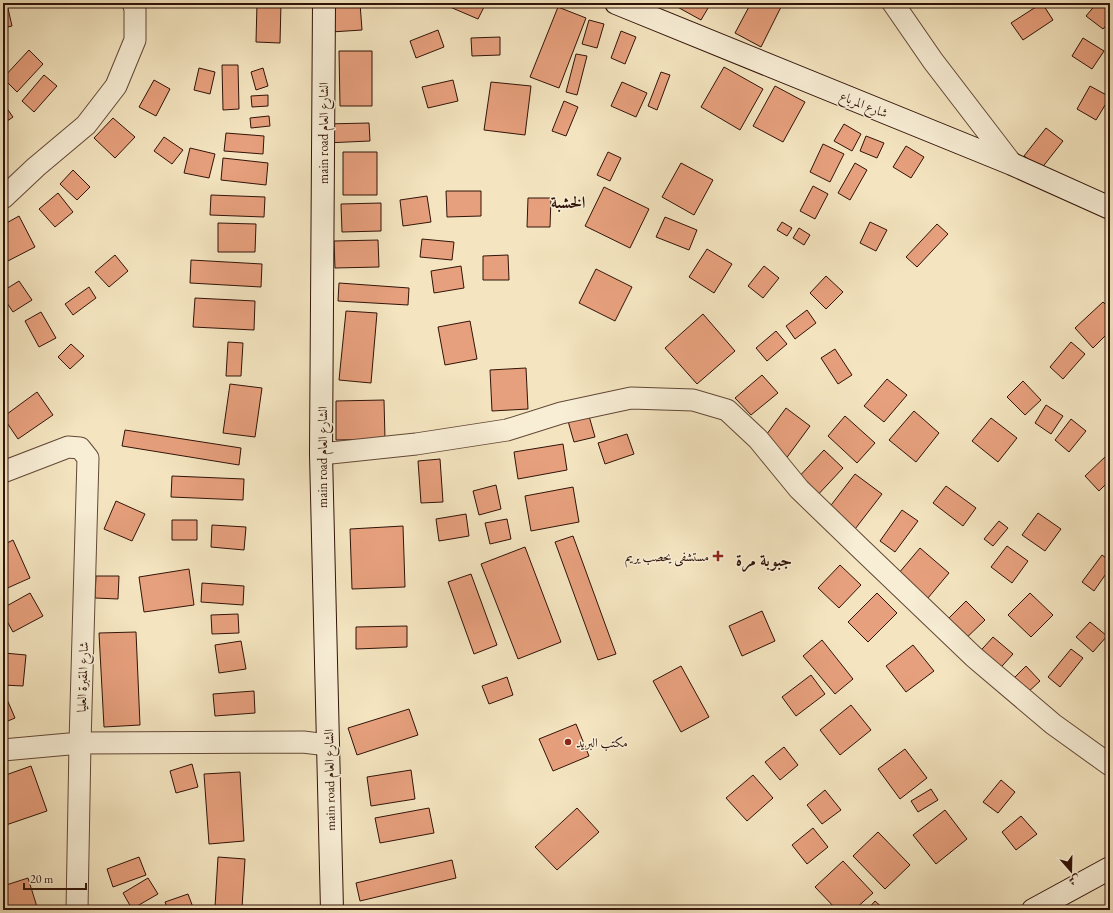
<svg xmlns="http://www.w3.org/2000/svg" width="1113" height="913" viewBox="0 0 1113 913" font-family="'EB Garamond',Amiri,serif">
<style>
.building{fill:#e7a07d;stroke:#311308}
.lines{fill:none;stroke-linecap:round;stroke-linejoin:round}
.street-casing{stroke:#624836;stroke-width:23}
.secondary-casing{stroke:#311308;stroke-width:24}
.street{stroke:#f8eed6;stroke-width:21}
.secondary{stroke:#f8eed6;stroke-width:22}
.poi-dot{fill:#8f2418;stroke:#f8eed6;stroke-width:1.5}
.labels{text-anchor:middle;stroke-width:3;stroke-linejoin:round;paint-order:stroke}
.street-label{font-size:13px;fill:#311308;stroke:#f8eed6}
.poi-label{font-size:13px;fill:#311308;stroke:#f8eed6;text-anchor:end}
.district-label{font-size:17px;font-weight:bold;fill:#311308;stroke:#f8eed6}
</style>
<rect width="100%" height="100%" fill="#f4e5c0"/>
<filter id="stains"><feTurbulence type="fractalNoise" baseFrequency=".005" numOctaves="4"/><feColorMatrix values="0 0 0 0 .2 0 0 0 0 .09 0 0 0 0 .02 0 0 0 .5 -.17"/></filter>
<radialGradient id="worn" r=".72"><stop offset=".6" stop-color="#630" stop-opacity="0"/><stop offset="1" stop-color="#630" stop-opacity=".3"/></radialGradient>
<path class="building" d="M257,3H281L280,43L256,42Z
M329,3H360L362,30L331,32Z
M452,3H486L478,19L450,7Z
M672,3H711L701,20L672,4Z
M751,3H783L761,47L735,33Z
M926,3H937L929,7Z
M1042,3L1053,20L1023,40L1011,23Z
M1097,3H1110V21L1103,29L1086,16Z
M3,4H7L12,26L3,28Z
M558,7L586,18L559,88L530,77Z
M589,20L604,24L597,48L582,44Z
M438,30L444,47L416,58L410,41Z
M621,31L636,37L625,64L611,58Z
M500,37V55L472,56L471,38Z
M1083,38L1104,51L1092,69L1072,56Z
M29,50L43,64L17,92L3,78Z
M339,51H372V106H340Z
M576,54L587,56L577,95L566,92Z
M222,65H238L239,109L223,110Z
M724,67L763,89L740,130L701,107Z
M199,68L215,72L210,94L194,90Z
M263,68L268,86L256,90L251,72Z
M661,72L670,75L657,110L648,106Z
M44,75L57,86L34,112L22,101Z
M154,80L170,89L156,116L139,107Z
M453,80L458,101L428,108L422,87Z
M491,82L531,86L525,135L484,130Z
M622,82L647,93L636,117L611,106Z
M775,86L805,102L783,142L753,126Z
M1090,86L1110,97L1096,120L1077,109Z
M268,95V106L252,107L251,96Z
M564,101L578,107L566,136L552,131Z
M3,103L13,117L3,124Z
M269,116L270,126L251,128L250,118Z
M113,118L135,137L115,158L94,138Z
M369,123L370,141L325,143L324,124Z
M844,124L861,134L852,151L834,141Z
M1046,128L1063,141L1041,169L1024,156Z
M226,133L264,136L263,154L224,151Z
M866,136L884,143L877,158L860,151Z
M164,137L183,150L172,164L154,151Z
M823,144L844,154L830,182L810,172Z
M906,146L924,157L911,178L893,167Z
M190,148L215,154L209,178L184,173Z
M343,152H377V195H343Z
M608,152L621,158L610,181L597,175Z
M223,158L268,163L266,185L221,180Z
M681,163L713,180L694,215L662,197Z
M855,163L867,170L850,200L838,193Z
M73,170L90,187L77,200L60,184Z
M813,186L828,194L815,219L800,211Z
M604,187L649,209L630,248L585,226Z
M446,191H481V216L447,217Z
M58,193L73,212L55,227L39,209Z
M211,195L265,197L264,217L210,215Z
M427,196L431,222L403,226L400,200Z
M528,198H551L550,227H527Z
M381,203V231L342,232L341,204Z
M19,216L35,247L4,263L3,260V225Z
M665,217L697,230L689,250L656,237Z
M782,222L792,228L787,236L777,230Z
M870,222L887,230L876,251L860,243Z
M218,223L256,224L255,252H218Z
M937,224L948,234L917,267L906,257Z
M799,228L810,235L804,245L793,238Z
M422,239L454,242L452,260L420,257Z
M378,240L379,267L335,268L334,241Z
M707,249L732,264L714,293L689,277Z
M115,255L128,271L109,287L95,272Z
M508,255L509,280H483V256Z
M191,260L262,264L261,287L190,283Z
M461,266L464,288L434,293L431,271Z
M764,266L779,278L763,298L748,286Z
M596,269L632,287L615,321L579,303Z
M826,276L843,292L826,309L810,293Z
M19,281L32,300L13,312L3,297V291Z
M339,283L409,288L408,305L338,301Z
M89,287L96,298L73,315L65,304Z
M195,298L255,301L254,330L193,327Z
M1103,302L1110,309V331L1093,348L1075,328Z
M807,310L816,323L795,339L786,326Z
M346,311L377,313L371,383L339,380Z
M41,312L56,338L39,347L25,321Z
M703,314L735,351L697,384L665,348Z
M470,321L477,359L445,365L438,327Z
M776,331L787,344L767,361L756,348Z
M228,342L243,343L241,376H226Z
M1071,342L1085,354L1063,379L1050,367Z
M71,344L84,356L70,369L58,357Z
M835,349L852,375L838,384L821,358Z
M526,368L528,409L492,411L490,370Z
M762,375L778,393L751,415L735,398Z
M887,379L907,395L884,422L864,406Z
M1023,381L1041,400L1025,415L1007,397Z
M230,384L262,388L255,437L223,433Z
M37,392L53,415L18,439L3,417Z
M384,400L385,439L336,440V401Z
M1046,405L1063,416L1051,434L1035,423Z
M786,408L810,426L785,460L761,442Z
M914,411L939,433L916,462L889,440Z
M589,416L595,437L574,442L568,421Z
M845,416L875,443L857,463L828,436Z
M991,418L1017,438L998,462L972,441Z
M1071,419L1086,431L1069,452L1055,440Z
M125,430L241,448L239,465L122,446Z
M627,434L634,454L605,464L598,443Z
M563,444L567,470L518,479L514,452Z
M824,450L843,468L813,500L794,482Z
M1106,456L1110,460V480L1099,491L1085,476Z
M440,459L443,502L421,503L418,461Z
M855,474L882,494L852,533L825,513Z
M172,476L244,479L243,500L171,497Z
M496,485L501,509L479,515L473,491Z
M946,486L976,508L963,526L933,503Z
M573,487L579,522L531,531L525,496Z
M116,501L145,514L132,541L104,529Z
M902,510L918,521L895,552L880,541Z
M1038,513L1061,529L1045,551L1022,535Z
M466,514L469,536L439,541L436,519Z
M507,519L511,539L490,544L485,523Z
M1110,519V527L1106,523Z
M172,520H197V540H172Z
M999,521L1008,528L993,546L984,539Z
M212,525L246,527L244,550L211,547Z
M403,526L405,587L352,589L350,529Z
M573,536L616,654L598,660L555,542Z
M13,540L30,578L3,590V545Z
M1007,546L1028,561L1012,583L991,567Z
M525,547L561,642L518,659L481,564Z
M920,548L949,573L917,611L888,586Z
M1102,555L1110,561V568L1094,591L1082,582Z
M840,565L861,585L839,608L818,588Z
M189,569L194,605L144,612L139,577Z
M471,574L497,645L474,654L448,582Z
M96,576H119L118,599L95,598Z
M202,583L244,586L243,605L201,602Z
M30,593L43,616L13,632L3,614V608Z
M877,593L897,613L868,642L848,622Z
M1030,593L1053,615L1031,637L1008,615Z
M966,601L985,620L960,644L941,626Z
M762,611L775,641L742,656L729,626Z
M238,614L239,633L212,634L211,615Z
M1090,622L1107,636L1093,652L1076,637Z
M407,626V647L356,649V627Z
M136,632L140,725L104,727L99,633Z
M993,637L1013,654L993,676L974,658Z
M822,640L853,679L835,694L803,656Z
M241,641L246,669L219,673L215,645Z
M913,645L934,671L906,692L886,666Z
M1071,649L1083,658L1060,687L1048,677Z
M4,653L26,655L23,686L3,685Z
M681,666L709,717L681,732L653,681Z
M1026,666L1040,681L1026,694L1012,680Z
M811,675L825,694L796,716L782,697Z
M507,677L513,695L489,704L482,686Z
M3,690L15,718L3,723Z
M254,691L255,713L215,716L213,694Z
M851,705L871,730L840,755L820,730Z
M409,709L418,735L357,755L348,728Z
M576,724L589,756L553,771L539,739Z
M784,747L798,765L780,780L765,762Z
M905,749L927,778L900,799L878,769Z
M192,764L198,787L176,793L170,771Z
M31,766L47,811L3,826V776Z
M411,770L415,799L371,806L367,777Z
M240,772L244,841L209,844L204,774Z
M753,775L773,798L747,821L726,798Z
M1001,780L1015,792L998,813L983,802Z
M931,789L938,800L918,812L911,801Z
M825,790L841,810L822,824L807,805Z
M429,808L434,833L380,843L375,818Z
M577,808L599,832L557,870L535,847Z
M945,810L967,839L936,864L913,835Z
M1021,816L1037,834L1016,850L1002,832Z
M813,828L828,847L807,864L792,845Z
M878,832L910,865L885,889L853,856Z
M139,857L146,875L113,887L107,869Z
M218,857L245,859L242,908L215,907Z
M452,860L456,878L360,901L356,883Z
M843,861L873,893L854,910H837L815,887Z
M28,878L38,910H3V886Z
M148,878L158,894L132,909L123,893Z
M188,894L194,910H168L165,902Z
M875,901L885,910H867Z"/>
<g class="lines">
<defs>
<path id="street" d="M893,3L933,61L1012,164
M3,198L36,167L86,125L116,86L135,40V9L133,3
M321,454L416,444L507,430L561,413L631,398L693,400L727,410L758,439L799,489L858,546L974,657L1053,724L1110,765
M3,472L68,447L80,448L88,458L80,743L77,910
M3,750L80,743L303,742L328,745"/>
<path id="secondary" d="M324,3L321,454L332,910
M616,3L1012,164L1110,208
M1033,910L1110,868"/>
</defs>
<use href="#street" class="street-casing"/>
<use href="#secondary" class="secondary-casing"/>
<use href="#street" class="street"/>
<use href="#secondary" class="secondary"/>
</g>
<g class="poi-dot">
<path d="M716 550h4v4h4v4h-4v4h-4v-4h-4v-4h4z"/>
<circle cx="568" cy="742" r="4"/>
</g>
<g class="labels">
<g class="street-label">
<text transform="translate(864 104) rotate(22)" y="5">شارع المرباع</text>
<text transform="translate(323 133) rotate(-90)" y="5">main road الشارع العام</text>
<text transform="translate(322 457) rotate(-90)" y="5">main road الشارع العام</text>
<text transform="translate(82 677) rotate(-88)" y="5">شارع المقبرة العليا</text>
<text transform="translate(329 780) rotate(-91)" y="5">main road الشارع العام</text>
</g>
<g class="poi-label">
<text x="709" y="561">مستشفى يحصب يريم</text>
<text x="576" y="747" text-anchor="start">مكتب البريد</text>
</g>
<g class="district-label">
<text x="568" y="208">الخشبة</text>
<text x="764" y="566">جبوبة مرة</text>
</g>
</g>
<rect width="1113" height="913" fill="none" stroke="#f4e5c0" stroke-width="16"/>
<rect x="4" y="4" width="1105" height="905" fill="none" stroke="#311308" stroke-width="2"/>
<rect x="8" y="8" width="1097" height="897" fill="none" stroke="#311308"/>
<g transform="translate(1071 871) rotate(160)" stroke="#f8eed6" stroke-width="3" paint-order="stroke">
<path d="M0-3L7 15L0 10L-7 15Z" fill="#311308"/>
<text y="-6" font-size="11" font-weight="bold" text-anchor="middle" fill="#311308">ش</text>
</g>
<path d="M24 883v6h62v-6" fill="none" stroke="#311308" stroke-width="2"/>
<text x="30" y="883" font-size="12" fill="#311308" stroke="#f8eed6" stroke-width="3" paint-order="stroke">20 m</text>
<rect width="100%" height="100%" filter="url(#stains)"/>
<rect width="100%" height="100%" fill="url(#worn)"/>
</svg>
